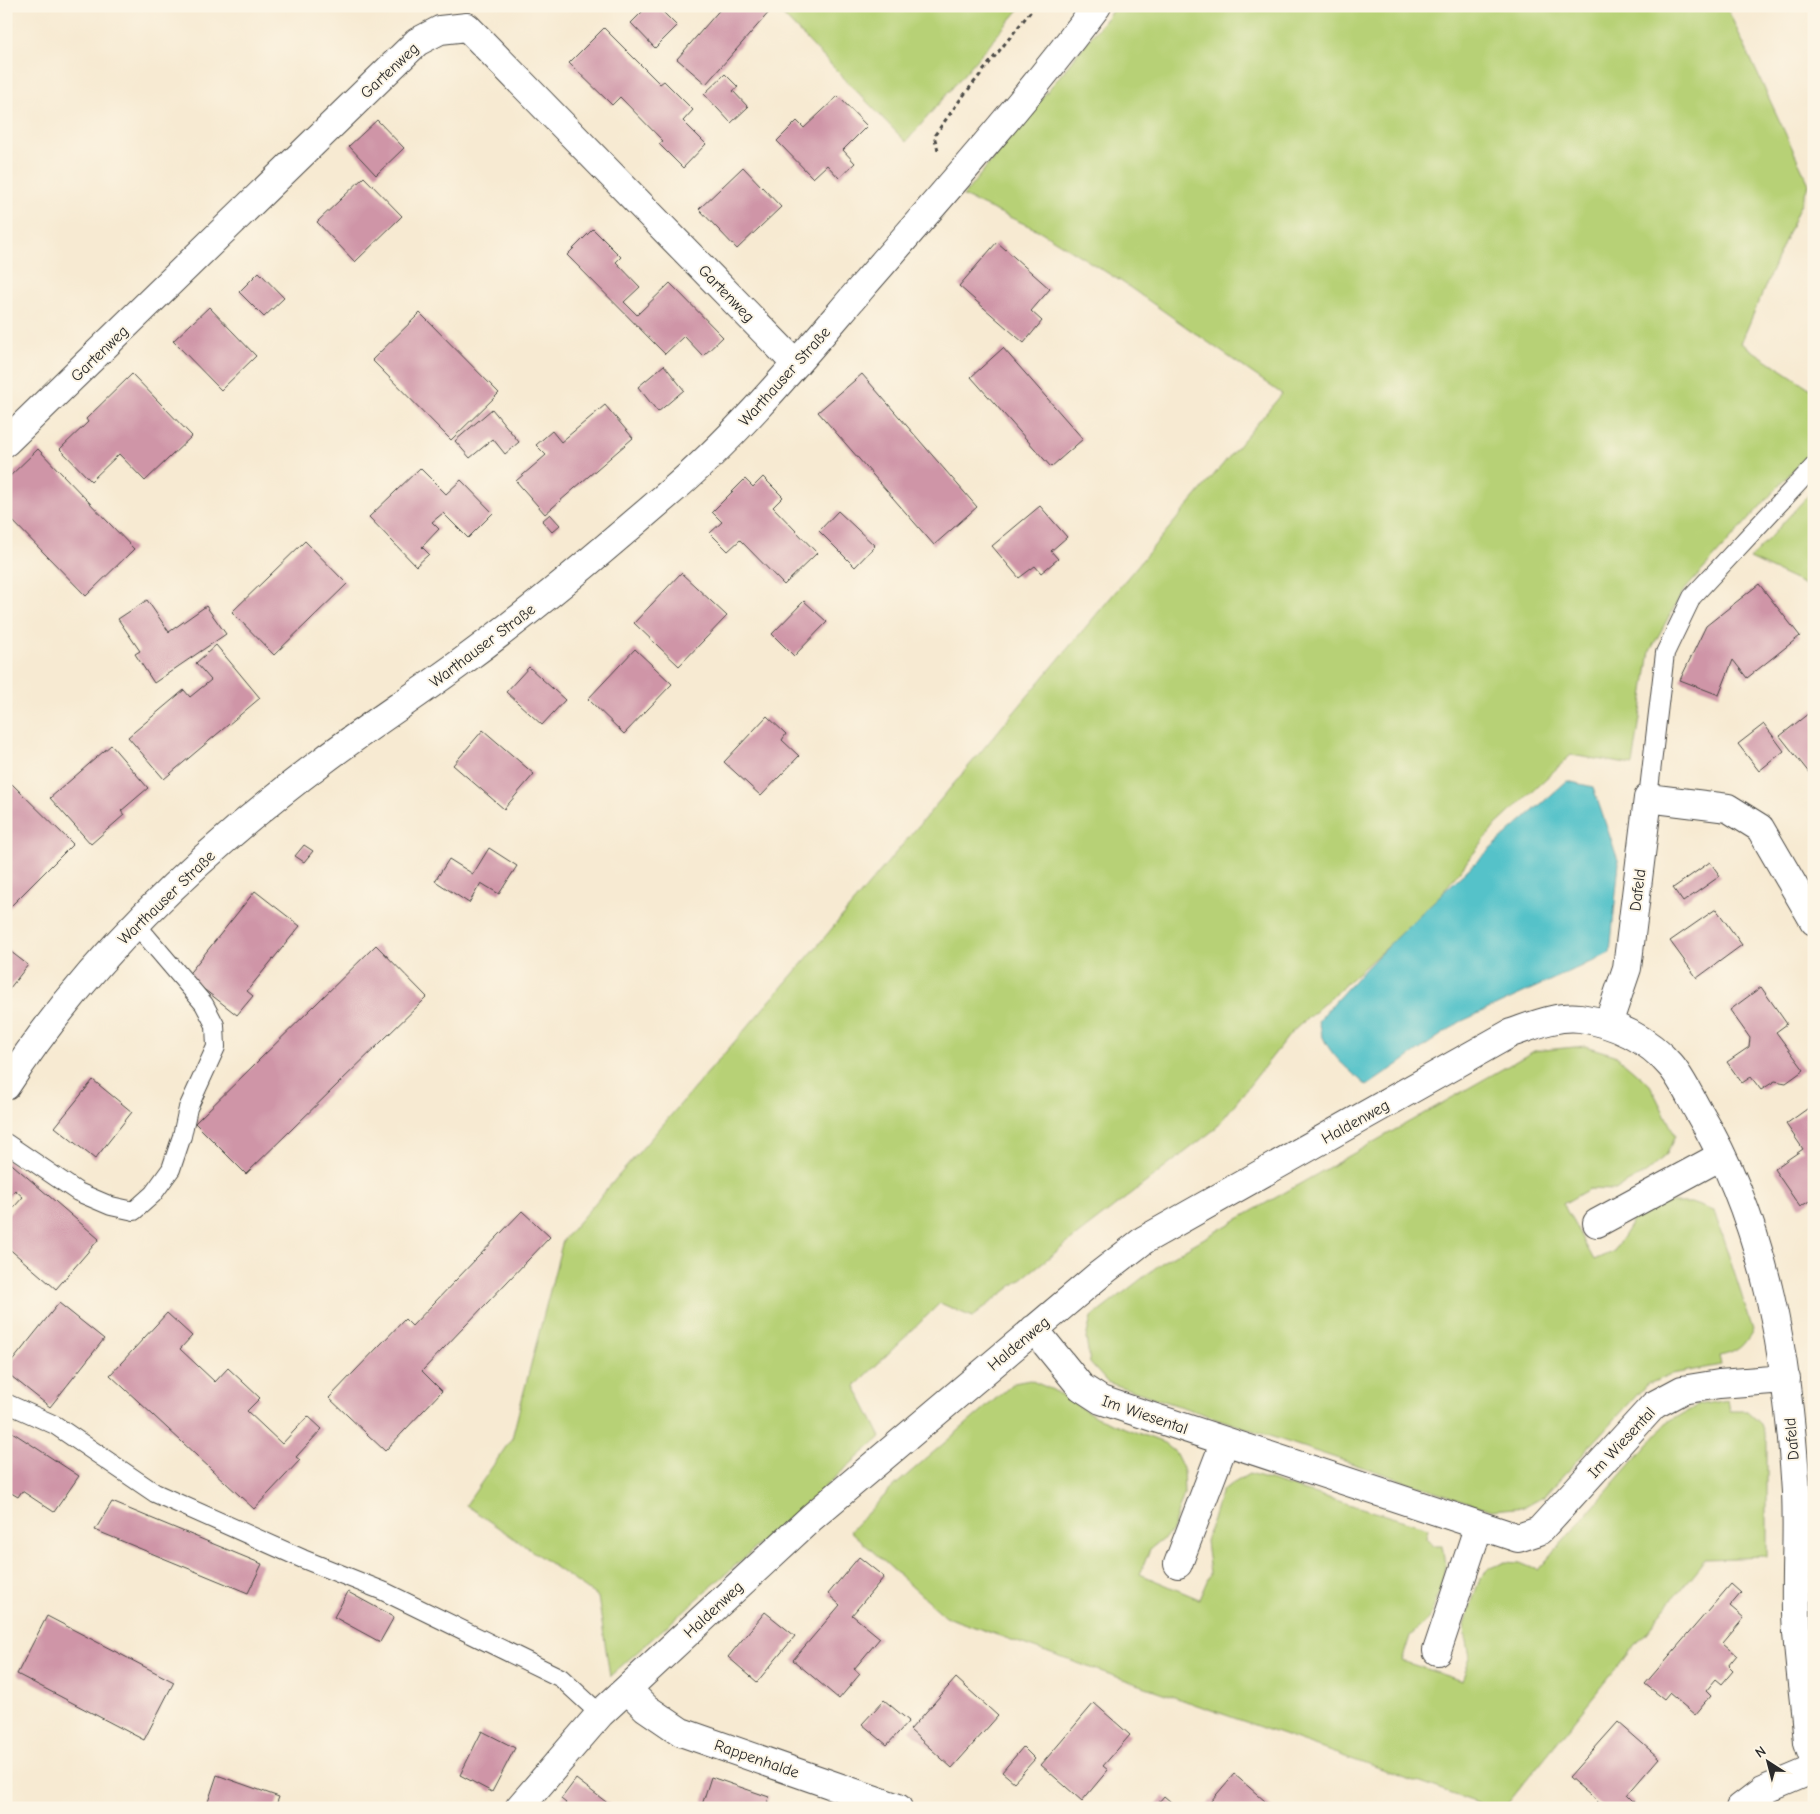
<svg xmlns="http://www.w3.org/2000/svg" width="1820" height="1814" viewBox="0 0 1820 1814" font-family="'Comic Neue',sans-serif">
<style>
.green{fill:#b7d176;stroke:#717e50}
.water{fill:#55c2c9;stroke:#40767a}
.building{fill:#cf95a7}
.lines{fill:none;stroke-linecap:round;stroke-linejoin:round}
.service-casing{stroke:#4a4844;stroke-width:20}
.minor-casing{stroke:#4a4844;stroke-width:30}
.path{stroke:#4a4844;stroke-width:3;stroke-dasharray:4 4;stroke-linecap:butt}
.service{stroke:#fff;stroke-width:18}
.minor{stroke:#fff;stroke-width:28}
.labels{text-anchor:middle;stroke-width:4;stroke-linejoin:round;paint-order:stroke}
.street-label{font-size:16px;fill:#2b2b2b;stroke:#fcf5e5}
</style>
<rect width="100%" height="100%" fill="#fcf5e5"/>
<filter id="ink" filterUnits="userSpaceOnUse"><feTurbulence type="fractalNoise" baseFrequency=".02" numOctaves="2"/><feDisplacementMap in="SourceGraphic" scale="10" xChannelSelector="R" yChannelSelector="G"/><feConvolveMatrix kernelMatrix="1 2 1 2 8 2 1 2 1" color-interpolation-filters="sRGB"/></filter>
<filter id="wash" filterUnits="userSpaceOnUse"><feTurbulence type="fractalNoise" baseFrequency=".0096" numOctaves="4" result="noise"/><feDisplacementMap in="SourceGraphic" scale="20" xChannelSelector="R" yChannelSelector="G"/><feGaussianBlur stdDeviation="1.12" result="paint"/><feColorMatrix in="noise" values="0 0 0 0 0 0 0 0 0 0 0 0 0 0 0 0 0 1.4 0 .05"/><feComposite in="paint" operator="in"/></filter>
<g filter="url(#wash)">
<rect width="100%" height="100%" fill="#f7ead2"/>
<path class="green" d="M774,6H1022L906,142Z
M1116,6H1726L1809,184L1741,343L1814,391V447L1682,593L1650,651L1633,765L1571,755L1496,825L1431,907L1291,1033L1215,1129L972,1317L940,1303L855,1386L881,1437L610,1676L598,1597L466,1505L512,1438L563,1240L813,951L1282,394L1122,282L1040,231L963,196Z
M1814,489V589L1750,559Z
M1585,1046L1615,1055L1650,1085L1675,1135L1667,1154L1647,1172L1615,1190L1589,1189L1563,1204L1594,1260L1614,1251L1634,1219L1662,1203H1691L1714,1211L1753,1330C1744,1346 1737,1353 1719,1356L1721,1365L1672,1374L1646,1385L1545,1496L1525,1507L1492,1510L1107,1382L1090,1363L1086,1338L1091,1318L1164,1261L1534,1051Z
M1030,1380L1053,1390L1096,1417L1164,1443L1175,1452L1183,1468L1184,1494L1171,1533L1150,1549L1140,1574L1199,1599L1210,1574L1206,1541L1222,1490L1249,1474L1428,1528L1426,1537L1433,1546H1442L1445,1565L1441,1589L1429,1619L1410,1636L1402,1661L1462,1681L1470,1657L1464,1625L1480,1578L1490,1568L1505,1562L1521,1563L1538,1570L1666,1424L1698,1405L1728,1400L1730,1411H1747L1761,1424L1767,1441V1557L1705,1559L1504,1808H1491L946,1617L850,1531L892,1488L1014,1383Z"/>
<path class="water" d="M1567,781L1593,787L1619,863L1610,953L1460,1022L1367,1086C1345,1066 1324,1052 1318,1021C1393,934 1481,857 1567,781Z"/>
<g id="blocks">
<path class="building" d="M648,6H657L677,26L655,48L631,23Z
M723,6H767L771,10L706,84L677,59Z
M604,28L660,84L664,81L693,110L683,121L706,144L683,168L659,144L663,141L620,97L612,105L569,63Z
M725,74L738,87L733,91L748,107L731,123L704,94Z
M838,96L867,126L843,150L855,163L839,178L827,165L813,178L777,141L797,121L804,128Z
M377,120L404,148L376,175L349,146Z
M743,167L781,207L737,249L699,209Z
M364,177L402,216L355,262L317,222Z
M593,229L621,257L616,262L640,287L624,302L637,315L670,283L723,337L703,356L684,336L665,354L567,255Z
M997,242L1050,289L1031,311L1042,321L1024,343L959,286Z
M259,272L284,298L264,317L239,292Z
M209,307L256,356L221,390L173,341Z
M420,313L499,393L451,440L372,360Z
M1003,348L1083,439L1051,467L971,377Z
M664,365L684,390L658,412L638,387Z
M132,374L192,436L145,481L119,454L91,481L60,449L88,422L86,419Z
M862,374L977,507L934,545L818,412Z
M605,405L633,438L545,514L516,481L546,455L536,445L552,431L561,442Z
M492,409L519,442L505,454L493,439L470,458L455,441Z
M38,449L134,549L86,596L6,514V480Z
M420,468L446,494L461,480L493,513L468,538L443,513L432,522L439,529L422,547L429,554L416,566L369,517Z
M763,477L783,497L773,507L817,553L784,585L740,540L728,551L710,533L722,522L712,512L745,479L753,487Z
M1040,506L1067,537L1051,551L1058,559L1041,573L1035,566L1019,578L992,546Z
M838,511L875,546L855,567L819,531Z
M550,514L560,525L552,532L542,521Z
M305,541L347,584L274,655L232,612Z
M681,573L727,616L679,666L634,623Z
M1759,584L1800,636L1747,678L1733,660L1719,695L1680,680L1706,626Z
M147,600L169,632L206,606L226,634L154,683L135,654L140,651L118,619Z
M804,601L827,622L794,656L772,634Z
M216,645L260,698L164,779L128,737L184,690L190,697L211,680L196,663Z
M635,649L672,684L624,734L588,699Z
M529,667L565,700L542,725L506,692Z
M1814,709V771L1810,774L1780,736Z
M767,716L786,734L782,740L799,756L761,796L724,762Z
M1764,724L1784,751L1759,771L1738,744Z
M483,730L534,774L504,809L453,765Z
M111,745L148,788L121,811L124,815L91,844L50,798Z
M12,784L73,844L6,911V790Z
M304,845L313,851L304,862L295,856Z
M489,848L517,866L499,894L481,883L469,903L435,881L449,859L473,874Z
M1710,862L1720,876L1683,902L1673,888Z
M255,891L300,926L247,991L253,996L237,1015L187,976Z
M1716,909L1742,945L1697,978L1670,941Z
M376,945L427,997L246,1174L195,1123Z
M6,948L28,965L6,993Z
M1761,987L1787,1024L1776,1032L1804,1070L1786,1083L1775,1081L1761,1090L1751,1077L1742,1083L1727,1062L1749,1047L1750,1038L1730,1010Z
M93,1080L132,1112L95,1159L55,1127Z
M1814,1104V1198L1800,1207L1774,1169L1803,1149L1786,1124Z
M6,1159L99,1239L56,1289L6,1246V1216L23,1197L15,1190L6,1201Z
M522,1211L550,1237L422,1371L442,1391L385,1451L329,1398L405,1319L412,1326Z
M59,1303L104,1339L50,1407L6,1372V1369Z
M167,1313L192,1336L180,1349L215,1382L228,1368L260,1398L247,1411L282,1444L308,1416L322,1429L296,1457L300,1460L254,1509L110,1375Z
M6,1428L79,1476L54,1512L22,1491L18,1497L6,1490Z
M112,1502L262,1564L248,1593L95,1530Z
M859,1557L884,1577L852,1615L880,1638L854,1669L860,1674L839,1699L793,1660L840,1605L828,1594Z
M1731,1584L1741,1593L1730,1606L1744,1618L1723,1643L1737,1655L1728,1666L1733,1671L1722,1684L1716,1679L1706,1691L1711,1696L1695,1715L1669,1693L1664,1699L1645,1684Z
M348,1592L394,1617L380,1642L334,1617Z
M765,1612L795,1636L757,1682L728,1657Z
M47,1616L174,1682L144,1740L17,1674Z
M956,1678L998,1716L952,1768L910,1730Z
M884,1700L909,1721L887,1745L862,1724Z
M1094,1703L1130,1735L1103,1766L1108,1770L1082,1801L1041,1765Z
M1618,1722L1659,1758L1627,1795L1635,1803L1631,1808H1605L1569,1777Z
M482,1731L515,1748L492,1792L460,1775Z
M1023,1747L1035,1759L1014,1782L1002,1772Z
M1234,1774L1273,1808H1205Z
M217,1775L279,1797L275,1808H206Z
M711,1777L769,1797L766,1808H701Z
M576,1779L614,1808H563L566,1803L561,1799Z
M1164,1796L1178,1808H1154Z"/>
</g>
</g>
<g filter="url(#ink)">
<use href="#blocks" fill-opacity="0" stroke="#4a4844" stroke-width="1"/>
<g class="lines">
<defs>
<path id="service" d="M1648,798L1665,653L1692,597L1814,466
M6,1143L78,1192L111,1206L134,1211L153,1194L171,1169L182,1136L188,1108L216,1047L215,1025L204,1004L135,923
M6,1403L55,1425L155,1493L303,1559L383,1591L561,1678L600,1714"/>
<path id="minor" d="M6,442L417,42L440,30L467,27L796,364
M1608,1024L1627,968L1648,798L1728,808L1760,828L1814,921
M6,1086C89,958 202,851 324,760C369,726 417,695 463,661C533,610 601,552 667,495C740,433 801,358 863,286C943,194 1024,103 1097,6
M1597,1223L1721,1156
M1034,1329L1081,1387L1101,1400L1518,1538L1539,1531L1654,1405L1682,1390L1719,1384L1786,1379
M1178,1564L1225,1441
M1437,1651L1479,1525
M627,1689L646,1708L681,1732L898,1808
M519,1808L600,1714L811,1518L1100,1274L1144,1240L1511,1033C1532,1026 1557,1015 1580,1018C1615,1023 1648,1039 1671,1066C1682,1079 1690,1097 1698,1111C1767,1226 1788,1361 1796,1492C1798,1532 1795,1572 1796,1612C1797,1655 1805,1700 1808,1743L1814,1760
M1740,1808L1762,1791L1814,1769"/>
</defs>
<use href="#service" class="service-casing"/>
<use href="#minor" class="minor-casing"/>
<path class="path" d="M938,150L934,136L960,100L1035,6"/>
<use href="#service" class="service"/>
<use href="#minor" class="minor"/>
</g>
</g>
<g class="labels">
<g class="street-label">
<text transform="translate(389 70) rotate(-43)" y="6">Gartenweg</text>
<text transform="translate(727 293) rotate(46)" y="6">Gartenweg</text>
<text transform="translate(99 353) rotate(-44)" y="6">Gartenweg</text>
<text transform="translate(784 376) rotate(-48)" y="6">Warthauser Straße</text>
<text transform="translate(482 645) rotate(-37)" y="6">Warthauser Straße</text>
<text transform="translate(1637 890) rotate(-83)" y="6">Dafeld</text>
<text transform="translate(166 897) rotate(-44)" y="6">Warthauser Straße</text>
<text transform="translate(1355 1121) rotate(-29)" y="6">Haldenweg</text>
<text transform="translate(1018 1343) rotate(-40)" y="6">Haldenweg</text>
<text transform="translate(1145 1414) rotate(19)" y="6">Im Wiesental</text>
<text transform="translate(1791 1439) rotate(-95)" y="6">Dafeld</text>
<text transform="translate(1621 1442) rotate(-47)" y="6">Im Wiesental</text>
<text transform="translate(713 1609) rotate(-43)" y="6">Haldenweg</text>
<text transform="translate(757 1758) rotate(19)" y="6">Rappenhalde</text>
</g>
</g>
<rect width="1820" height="1814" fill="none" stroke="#fcf5e5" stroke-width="25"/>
<g transform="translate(1768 1762) rotate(324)" stroke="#fcf5e5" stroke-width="4" paint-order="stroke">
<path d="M0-4L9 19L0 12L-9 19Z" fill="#2b2b2b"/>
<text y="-8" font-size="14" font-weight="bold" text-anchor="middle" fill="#2b2b2b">N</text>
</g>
</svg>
